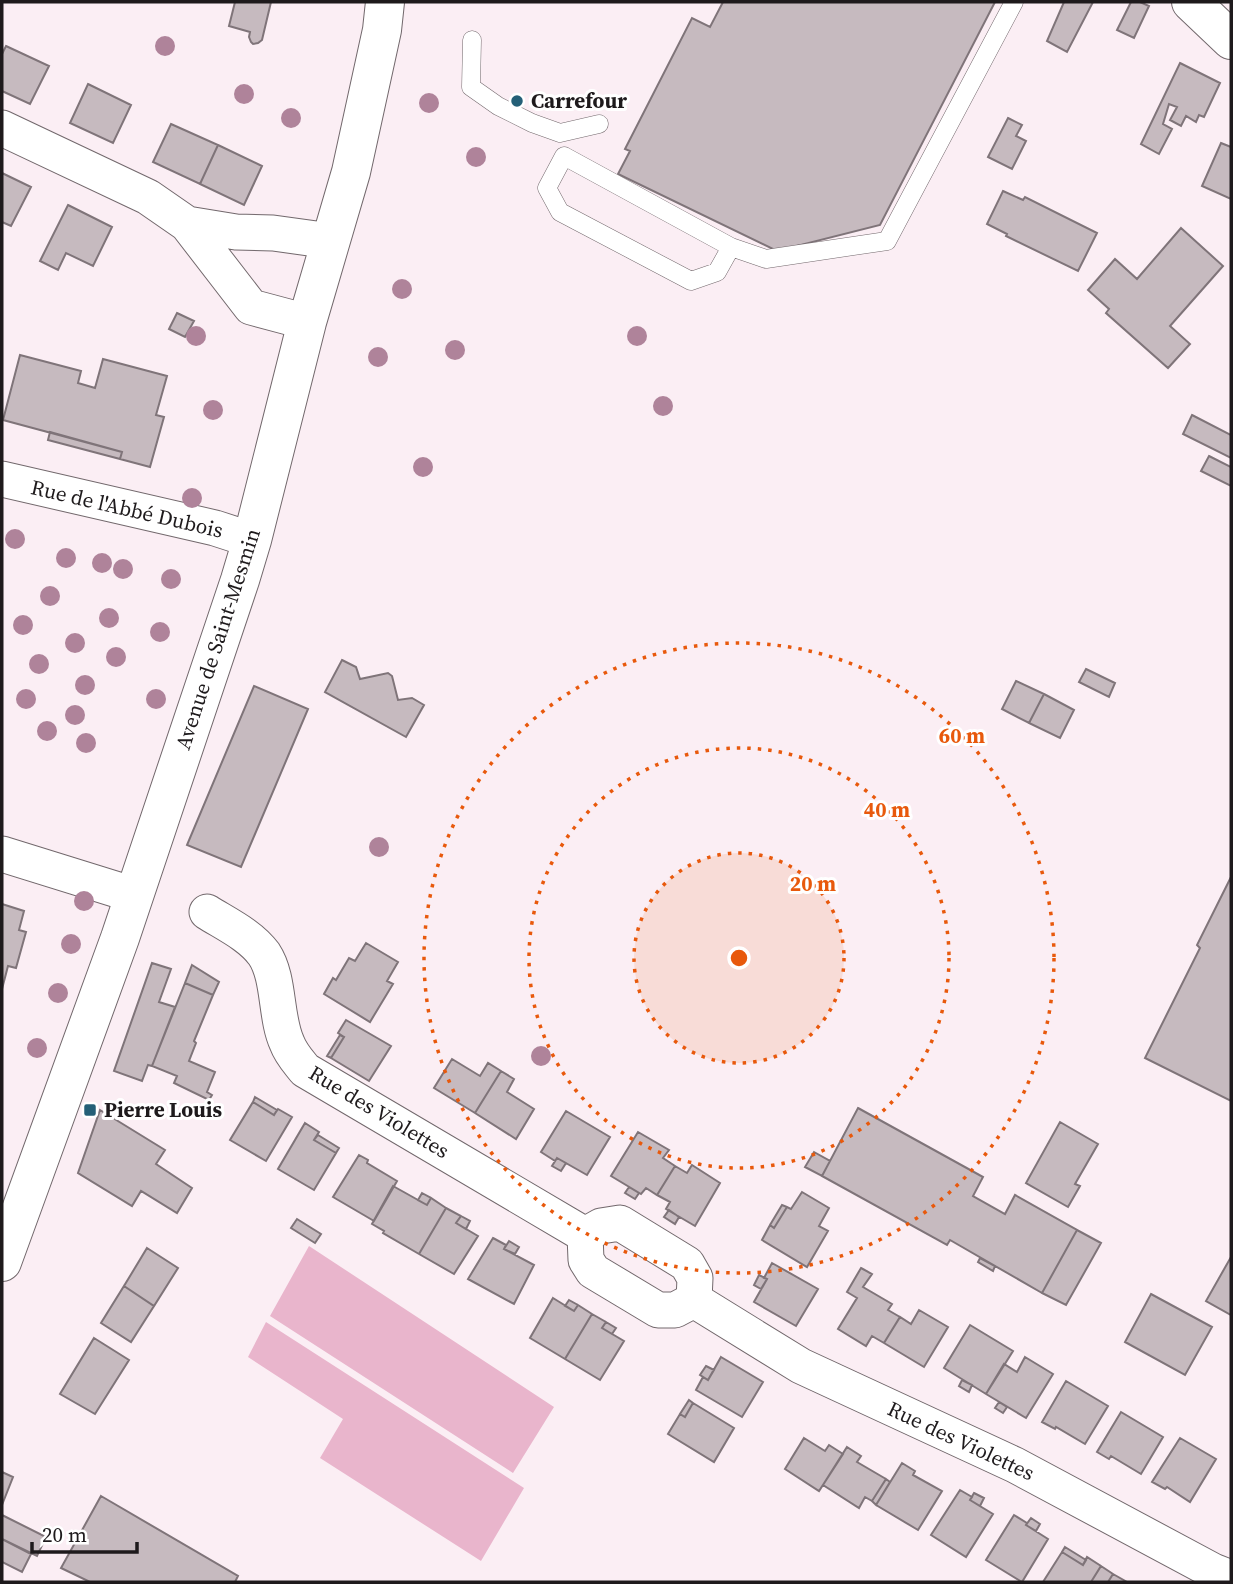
<svg xmlns="http://www.w3.org/2000/svg" width="1233" height="1584" viewBox="0 0 1233 1584" font-family="'Source Serif 4',serif">
<style>
.green{fill:#e9b5cc}
.building{fill:#c6babf;stroke:#7f7479;stroke-width:2}
.lines{fill:none;stroke-linecap:round;stroke-linejoin:round}
.service-casing{stroke:#72686c;stroke-width:19}
.minor-casing{stroke:#72686c;stroke-width:37}
.tertiary-casing{stroke:#72686c;stroke-width:40}
.secondary-casing{stroke:#72686c;stroke-width:40}
.service{stroke:#fff;stroke-width:18}
.minor{stroke:#fff;stroke-width:35}
.tertiary{stroke:#fff;stroke-width:38}
.secondary{stroke:#fff;stroke-width:38}
.tree{fill:#af839a}
.ring{fill:none;stroke:#e8590c;stroke-width:3.5;stroke-dasharray:3.5 7}
.poi-dot{fill:#245f77;stroke:#fff;stroke-width:2.5}
.labels{text-anchor:middle;stroke-width:6;stroke-linejoin:round;paint-order:stroke}
.poi-label{font-size:21px;font-weight:bold;fill:#1e1a1c;stroke:#fff;text-anchor:start}
.street-label{font-size:21px;fill:#1e1a1c;stroke:#fff}
.centre{fill:#e8590c;stroke:#fff;stroke-width:3.5}
.ring-label{font-size:21px;text-anchor:middle;font-weight:bold;fill:#e8590c;stroke:#fff;stroke-width:6;stroke-linejoin:round;paint-order:stroke}
</style>
<rect width="100%" height="100%" fill="#fbeef4"/>
<path class="green" d="M309,1246L554,1407L513,1473L270,1316Z
M266,1322L524,1488L481,1561L320,1458L343,1419L248,1357Z"/>
<path class="building" d="M235,2H271L262,40L258,43L253,44L251,42L249,37L250,32L229,26Z
M723,2H995L880,225L777,251L618,174L630,151L625,149L692,18L710,27Z
M1064,2H1093L1067,52L1047,41Z
M1131,2H1140L1149,6L1134,38L1117,30Z
M6,46L49,66L30,104L2,91V54Z
M1180,63L1220,83L1204,117L1199,115L1196,122L1186,116L1181,126L1170,120L1177,107L1169,104L1163,124L1172,129L1159,154L1141,144Z
M88,84L131,105L113,143L70,123Z
M1008,118L1022,125L1016,136L1026,141L1012,169L988,157Z
M171,124L218,145L200,184L153,162Z
M1221,143L1231,147V199L1202,186Z
M218,145L262,166L244,205L200,184Z
M2,173L31,187L11,226L2,222Z
M1003,191L1023,200L1025,197L1097,233L1078,271L1006,236L1007,234L987,224Z
M68,205L112,227L93,266L66,253L58,270L40,261Z
M1181,228L1223,266L1170,326L1190,344L1168,368L1106,313L1109,309L1088,290L1115,259L1137,279Z
M177,313L194,321L185,337L169,329Z
M20,355L81,371L78,383L95,388L103,359L167,376L156,415L164,417L150,467L120,459L122,452L3,420Z
M1192,415L1231,435V458L1183,434Z
M50,432L122,452L120,459L48,440Z
M1209,456L1231,467V486L1201,471Z
M342,660L356,667L360,679L388,673L392,676L398,700L412,698L424,705L406,737L325,692Z
M1086,669L1115,683L1109,697L1079,682Z
M1016,681L1044,694L1029,723L1002,709Z
M254,686L308,709L241,867L187,845Z
M1044,694L1074,710L1060,738L1029,723Z
M1231,877V1101L1145,1058L1200,948L1197,945Z
M2,904L24,911L19,930L26,932L16,968L8,966L2,989Z
M366,943L398,962L387,981L393,984L370,1022L324,994L333,978L336,980L349,958L355,961Z
M152,963L171,969L159,1002L175,1007L152,1066L148,1065L142,1081L114,1071Z
M192,965L219,982L213,995L185,983Z
M185,983L213,995L194,1041L196,1043L189,1061L215,1072L207,1092L212,1095L209,1100L174,1083L177,1076L152,1066Z
M346,1020L391,1046L369,1081L331,1058L344,1037L338,1033Z
M340,1035L344,1037L331,1058L327,1056Z
M452,1059L480,1076L488,1063L501,1071L475,1113L434,1088Z
M501,1071L514,1079L507,1092L534,1109L516,1139L475,1113Z
M255,1097L277,1110L274,1115L253,1102Z
M253,1102L274,1115L278,1109L292,1117L266,1161L230,1140Z
M858,1108L983,1177L973,1196L1005,1214L1015,1195L1077,1230L1042,1293L950,1240L947,1245L822,1176Z
M100,1110L165,1150L156,1164L192,1188L177,1213L141,1191L132,1206L78,1173Z
M566,1111L610,1137L587,1175L557,1158L555,1161L541,1152Z
M1060,1122L1098,1144L1075,1184L1080,1186L1068,1207L1026,1183Z
M305,1123L319,1132L314,1140L336,1153L314,1190L278,1169Z
M638,1132L669,1150L663,1158L675,1166L657,1195L646,1188L641,1194L611,1176Z
M318,1135L339,1148L336,1153L314,1140Z
M814,1152L830,1161L822,1176L805,1167Z
M359,1155L368,1160L367,1163L397,1181L374,1221L333,1197Z
M557,1158L566,1163L561,1171L552,1166Z
M692,1165L720,1183L695,1226L666,1209L670,1202L657,1195L675,1166L687,1173Z
M393,1186L427,1205L431,1198L446,1208L419,1254L383,1233L384,1231L372,1224Z
M629,1187L639,1193L635,1199L625,1193Z
M802,1192L829,1208L819,1226L828,1231L807,1267L762,1240L770,1225L774,1228L787,1207L791,1209Z
M422,1193L431,1198L427,1205L418,1200Z
M782,1205L787,1207L774,1228L770,1225Z
M446,1208L461,1216L456,1223L478,1236L454,1274L419,1254Z
M669,1210L679,1217L675,1224L664,1217Z
M461,1216L470,1221L466,1229L456,1223Z
M297,1219L321,1234L315,1243L291,1228Z
M1077,1230L1101,1243L1066,1305L1042,1293Z
M493,1238L506,1245L504,1249L534,1265L514,1304L468,1279Z
M509,1241L519,1247L515,1254L504,1249Z
M147,1248L178,1268L154,1306L124,1286Z
M1231,1257V1315L1206,1301Z
M980,1258L995,1266L993,1271L978,1262Z
M772,1263L818,1289L796,1326L754,1302L767,1279L764,1278Z
M861,1268L872,1274L863,1287L892,1304L888,1310L900,1317L884,1343L872,1336L866,1346L838,1329L857,1298L847,1292Z
M759,1275L767,1279L761,1289L754,1285Z
M124,1286L154,1306L131,1342L101,1323Z
M1151,1294L1212,1327L1185,1375L1125,1342Z
M553,1298L574,1311L578,1305L592,1314L565,1359L530,1338Z
M569,1300L578,1305L574,1311L565,1306Z
M919,1310L948,1327L924,1367L884,1343L900,1317L911,1324Z
M592,1314L606,1322L602,1328L624,1341L600,1380L565,1359Z
M606,1322L616,1328L612,1334L602,1328Z
M970,1325L1013,1351L986,1394L944,1368Z
M94,1338L129,1360L95,1414L60,1394Z
M721,1357L763,1382L742,1417L696,1390L703,1377L708,1380Z
M1025,1357L1053,1374L1026,1418L986,1394L1004,1364L1017,1372Z
M706,1366L714,1370L708,1380L700,1375Z
M962,1380L972,1385L969,1392L959,1386Z
M1066,1381L1108,1406L1085,1444L1056,1427L1055,1429L1042,1422Z
M689,1400L693,1403L685,1417L680,1414Z
M999,1402L1007,1407L1003,1413L995,1408Z
M693,1403L734,1428L714,1462L668,1434L680,1414L685,1417Z
M1121,1412L1163,1437L1141,1474L1111,1456L1109,1459L1097,1452Z
M804,1438L825,1451L829,1445L843,1454L819,1491L785,1469Z
M1180,1438L1216,1459L1190,1502L1167,1487L1165,1489L1152,1482Z
M847,1447L861,1456L857,1462L886,1479L872,1501L865,1497L859,1508L823,1485Z
M902,1463L915,1471L913,1475L942,1491L918,1530L876,1505Z
M2,1472L13,1477L2,1505Z
M886,1479L890,1482L876,1505L872,1501Z
M960,1490L972,1497L970,1500L993,1514L966,1557L931,1535Z
M974,1493L984,1498L980,1506L970,1500Z
M101,1496L238,1576L235,1582H90L61,1568Z
M2,1515L46,1537L37,1556L2,1539Z
M1014,1515L1027,1523L1026,1525L1048,1539L1022,1582L986,1560Z
M1031,1518L1040,1524L1036,1531L1026,1525Z
M2,1539L31,1554L22,1572L2,1562Z
M1065,1547L1086,1560L1083,1565L1062,1552Z
M1062,1552L1083,1565L1087,1557L1101,1566L1091,1582H1043Z
M1101,1566L1113,1574L1108,1582H1091Z
M1113,1574L1127,1582H1108Z"/>
<g class="lines">
<defs>
<path id="service" d="M472,40L471,87L498,106L532,123L560,133L599,124
M564,156L731,247L717,272L691,281L560,212L547,188Z
M731,247L766,259L887,241L1014,2"/>
<path id="minor" d="M2,128L148,197L187,224L251,307L307,322
M187,224L236,232L273,233L331,241
M2,479L215,528L252,540
M2,854L134,895
M207,912C226,924 250,935 264,954C280,978 275,1017 287,1043C291,1054 298,1061 305,1070L585,1235
M585,1235L601,1226L620,1223L687,1264L695,1278L694,1300
M585,1235L586,1260L593,1271L658,1310H675L694,1300
M694,1300L801,1366L1015,1465L1213,1571L1231,1578"/>
<path id="tertiary" d="M1191,2L1231,40"/>
<path id="secondary" d="M2,1262L120,938L240,580L252,540L307,322L351,172L382,30L385,2"/>
</defs>
<use href="#service" class="service-casing"/>
<use href="#minor" class="minor-casing"/>
<use href="#tertiary" class="tertiary-casing"/>
<use href="#secondary" class="secondary-casing"/>
<use href="#service" class="service"/>
<use href="#minor" class="minor"/>
<use href="#tertiary" class="tertiary"/>
<use href="#secondary" class="secondary"/>
</g>
<g class="tree">
<circle cx="165" cy="46" r="10"/>
<circle cx="244" cy="94" r="10"/>
<circle cx="429" cy="103" r="10"/>
<circle cx="291" cy="118" r="10"/>
<circle cx="476" cy="157" r="10"/>
<circle cx="402" cy="289" r="10"/>
<circle cx="196" cy="336" r="10"/>
<circle cx="637" cy="336" r="10"/>
<circle cx="455" cy="350" r="10"/>
<circle cx="378" cy="357" r="10"/>
<circle cx="663" cy="406" r="10"/>
<circle cx="213" cy="410" r="10"/>
<circle cx="423" cy="467" r="10"/>
<circle cx="192" cy="498" r="10"/>
<circle cx="15" cy="539" r="10"/>
<circle cx="66" cy="558" r="10"/>
<circle cx="102" cy="563" r="10"/>
<circle cx="123" cy="569" r="10"/>
<circle cx="171" cy="579" r="10"/>
<circle cx="50" cy="596" r="10"/>
<circle cx="109" cy="618" r="10"/>
<circle cx="23" cy="625" r="10"/>
<circle cx="160" cy="632" r="10"/>
<circle cx="75" cy="643" r="10"/>
<circle cx="116" cy="657" r="10"/>
<circle cx="39" cy="664" r="10"/>
<circle cx="85" cy="685" r="10"/>
<circle cx="26" cy="699" r="10"/>
<circle cx="156" cy="699" r="10"/>
<circle cx="75" cy="715" r="10"/>
<circle cx="47" cy="731" r="10"/>
<circle cx="86" cy="743" r="10"/>
<circle cx="379" cy="847" r="10"/>
<circle cx="84" cy="901" r="10"/>
<circle cx="71" cy="944" r="10"/>
<circle cx="58" cy="993" r="10"/>
<circle cx="37" cy="1048" r="10"/>
<circle cx="541" cy="1056" r="10"/>
</g>
<circle cx="739" cy="958" r="105" fill="#e8590c" fill-opacity=".12"/>
<g class="ring">
<circle cx="739" cy="958" r="105"/>
<circle cx="739" cy="958" r="210"/>
<circle cx="739" cy="958" r="315"/>
</g>
<g class="poi-dot">
<circle cx="517" cy="101" r="7"/>
<rect x="83" y="1103" width="14" height="14" rx="3.5"/>
</g>
<g class="labels">
<g class="poi-label">
<text x="531" y="108">Carrefour</text>
<text x="104" y="1117">Pierre Louis</text>
</g>
<g class="street-label">
<text transform="translate(127 509) rotate(13)" y="7">Rue de l'Abbé Dubois</text>
<text transform="translate(218 639) rotate(-72)" y="7">Avenue de Saint-Mesmin</text>
<text transform="translate(379 1112) rotate(31)" y="7">Rue des Violettes</text>
<text transform="translate(961 1441) rotate(25)" y="7">Rue des Violettes</text>
</g>
</g>
<circle cx="739" cy="958" r="10" class="centre"/>
<g class="ring-label">
<text x="962" y="743">60 m</text>
<text x="887" y="817">40 m</text>
<text x="813" y="891">20 m</text>
</g>
<rect width="1233" height="1584" fill="none" stroke="#1e1a1c" stroke-width="7"/>
<path d="M32 1542v10h105v-10" fill="none" stroke="#1e1a1c" stroke-width="3.5"/>
<text x="42" y="1542" font-size="21" fill="#1e1a1c" stroke="#ffffff" stroke-width="5" paint-order="stroke">20 m</text>
</svg>
